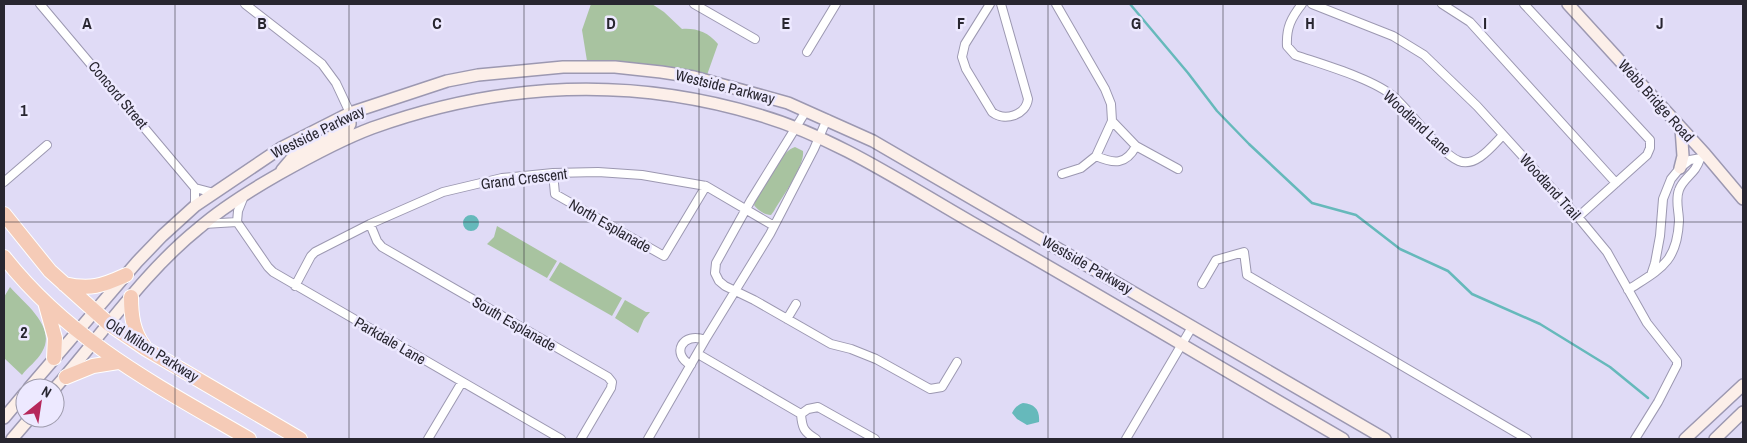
<svg xmlns="http://www.w3.org/2000/svg" width="1747" height="443" viewBox="0 0 1747 443" font-family="'Archivo Narrow',sans-serif">
<style>
.green{fill:#a8c3a0}
.water{fill:#66b9bb}
.lines{fill:none;stroke-linecap:round;stroke-linejoin:round}
.stream{stroke:#66b9bb;stroke-width:2.5}
.street-casing{stroke:#9c98b1;stroke-width:10}
.secondary-casing{stroke:#9c98b1;stroke-width:14}
.highway-casing{stroke:#fff;stroke-width:16}
.street{stroke:#fff;stroke-width:8}
.secondary{stroke:#fcefe9;stroke-width:11}
.highway{stroke:#f5cbb7;stroke-width:14}
.grid{fill:none;stroke:#282630;stroke-width:1;stroke-opacity:0.55}
.labels{text-anchor:middle;stroke-width:5;stroke-linejoin:round;paint-order:stroke}
.street-label{font-size:15px;fill:#282630;stroke:#ede9ff}
.grid-label{font-size:16px;text-anchor:middle;font-weight:bold;fill:#282630;stroke:#ede9ff;stroke-width:5;stroke-linejoin:round;paint-order:stroke}
</style>
<rect width="100%" height="100%" fill="#e0dbf6"/>
<path class="green" d="M591,4H652L664,12L682,29C696,28 708,32 718,44L707,75L648,66L587,61L582,30Z
M795,147L803,151C805,166 782,197 774,211L771,215C765,215 757,210 754,205L756,200C765,185 779,152 795,147Z
M497,226L557,261L547,278L487,244L494,237Z
M560,262L622,298L612,316L549,280Z
M10,287C25,304 57,327 42,352C37,361 28,367 22,375L4,358V297Z
M625,300L646,312H650L644,319L638,333L615,318Z"/>
<path class="water" d="M463 223a8 8 0 1 1 16 0a8 8 0 1 1-16 0Z
M1023,403C1035,404 1040,410 1039,422L1027,425L1017,419L1012,413C1015,407 1018,405 1023,403Z"/>
<g class="lines">
<path class="stream" d="M1130,4L1188,73L1217,111L1249,144L1312,203L1356,215L1400,249L1448,271L1472,294L1540,324L1610,367L1648,398"/>
<defs>
<path id="street" d="M40,4L195,188V206
M245,4L322,64L336,83L350,113
M694,4L755,39
M990,4L965,44L962,57L966,69L992,112C1005,122 1026,115 1028,99L1001,4
M1056,4L1105,89L1111,104L1112,121L1096,156L1081,168L1062,174
M1302,4C1291,18 1286,28 1287,46L1295,55C1321,64 1374,79 1394,97C1411,112 1441,154 1459,161C1476,168 1493,145 1503,135
M1312,4L1393,36L1424,55L1477,106L1578,217L1607,252L1647,323L1677,361V365L1658,402L1635,439
M1442,4L1470,22L1616,183
M1524,4L1650,140V148L1647,155L1578,217
M807,52L836,4
M806,111L751,200L716,263L715,273L719,281L725,286L754,300L831,344L851,349L876,359L930,389L942,387L957,362
M1112,121L1136,146L1178,169
M1096,156C1114,164 1126,165 1136,146
M553,173L555,194L664,256L706,186
M4,182L47,145
M195,188L214,193
M244,196L238,211L237,222L268,267L273,272L561,439
M204,224L237,222
M370,224L377,241L382,247L608,377L612,382L611,388L581,439
M1651,275L1655,263L1660,236L1663,199L1671,179L1680,168L1690,160L1701,158
M1202,284L1216,260L1244,252L1247,275L1527,439
M295,286L311,256L315,252L370,224L443,192L502,178L553,173L598,172L642,175L706,186L774,226
M1628,290C1660,269 1677,263 1679,221C1679,211 1675,200 1679,190C1682,181 1690,176 1695,169C1697,166 1699,162 1700,159
M787,319L796,304
M698,354L801,414
M691,365C670,354 683,331 705,340
M801,414L808,409L818,407L875,439
M801,414C802,428 804,432 816,439
M428,439L462,382
M648,439L705,340L770,234L814,149L827,119
M1126,439L1192,327"/>
<path id="secondary" d="M1568,4L1705,154L1743,199
M1680,168L1683,156L1681,128
M282,170L293,157L348,128L350,124V113
M29,388L137,262L162,236L195,206L281,148L350,113L447,81L478,75L563,67H615L661,72L694,77L788,103L873,141L1385,439
M55,388C102,335 143,273 199,228C223,207 251,190 279,174C309,157 340,140 372,128C500,82 629,76 759,115C835,137 903,183 971,222C1096,293 1219,367 1343,439
M4,418L25,393
M12,439L30,418
M1685,439L1743,385
M1715,439L1743,412"/>
<path id="highway" d="M4,214L50,271L109,324L146,349L300,439
M4,257C71,342 158,386 249,439
M64,284C90,290 102,286 126,275
M131,297C131,315 133,332 144,346
M45,302L55,338L54,358
M66,377L93,366L118,362"/>
</defs>
<use href="#street" class="street-casing"/>
<use href="#secondary" class="secondary-casing"/>
<use href="#highway" class="highway-casing"/>
<use href="#street" class="street"/>
<use href="#secondary" class="secondary"/>
<use href="#highway" class="highway"/>
</g>
<path class="grid" d="M175,4V439M349,4V439M524,4V439M699,4V439M874,4V439M1048,4V439M1223,4V439M1398,4V439M1572,4V439M4,222H1743"/>
<g class="labels">
<g class="street-label">
<text transform="translate(725 87) rotate(14)" y="5">Westside Parkway</text>
<text transform="translate(118 95) rotate(50)" y="5">Concord Street</text>
<text transform="translate(1656 101) rotate(48)" y="5">Webb Bridge Road</text>
<text transform="translate(1417 123) rotate(43)" y="5">Woodland Lane</text>
<text transform="translate(318 132) rotate(-26)" y="5">Westside Parkway</text>
<text transform="translate(524 179) rotate(-7)" y="5">Grand Crescent</text>
<text transform="translate(1550 187) rotate(48)" y="5">Woodland Trail</text>
<text transform="translate(610 226) rotate(30)" y="5">North Esplanade</text>
<text transform="translate(1087 265) rotate(30)" y="5">Westside Parkway</text>
<text transform="translate(514 324) rotate(30)" y="5">South Esplanade</text>
<text transform="translate(390 341) rotate(30)" y="5">Parkdale Lane</text>
<text transform="translate(152 350) rotate(32)" y="5">Old Milton Parkway</text>
</g>
</g>
<g class="grid-label">
<text x="87" y="29">A</text>
<text x="262" y="29">B</text>
<text x="437" y="29">C</text>
<text x="611" y="29">D</text>
<text x="786" y="29">E</text>
<text x="961" y="29">F</text>
<text x="1136" y="29">G</text>
<text x="1310" y="29">H</text>
<text x="1485" y="29">I</text>
<text x="1660" y="29">J</text>
<text x="24" y="116">1</text>
<text x="24" y="338">2</text>
</g>
<rect width="1747" height="443" fill="none" stroke="#282630" stroke-width="10"/>
<g transform="translate(40 403) rotate(30)"><circle r="24" fill="#ede9ff" stroke="#9e9bac"/>
<path d="M0-4L9 19L0 12L-9 19Z" fill="#b6285b"/>
<text y="-8" font-size="14" font-weight="bold" text-anchor="middle" fill="#282630">N</text>
</g>
</svg>
